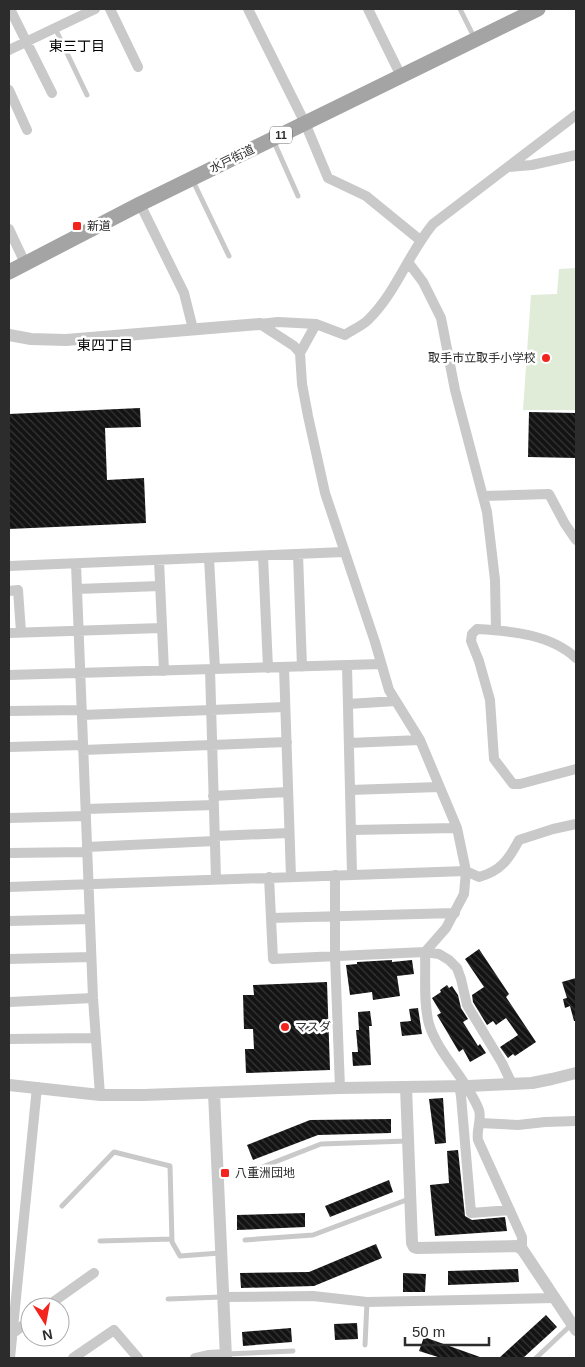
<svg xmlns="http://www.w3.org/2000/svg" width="585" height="1367" viewBox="0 0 585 1367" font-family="Helvetica,'Noto Sans JP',sans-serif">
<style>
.grass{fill:#e0ebd8}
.building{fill:url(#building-back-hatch)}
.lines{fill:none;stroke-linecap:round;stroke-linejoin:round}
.service{stroke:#c9c9c9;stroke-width:5}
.minor{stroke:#c9c9c9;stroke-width:10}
.tertiary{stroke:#c9c9c9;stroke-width:12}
.primary{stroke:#a4a4a4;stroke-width:15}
.poi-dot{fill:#f3241e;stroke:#fff;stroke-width:2}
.labels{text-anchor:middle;stroke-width:5;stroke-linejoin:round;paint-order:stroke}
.shield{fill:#fff;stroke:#6b6b6b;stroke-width:1}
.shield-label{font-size:11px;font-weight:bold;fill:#2c2c2c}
.street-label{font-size:12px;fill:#2c2c2c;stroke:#fff}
.poi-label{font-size:12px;fill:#2c2c2c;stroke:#fff;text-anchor:start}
.neighbourhood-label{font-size:14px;fill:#000;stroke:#fff}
</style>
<defs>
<pattern id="building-back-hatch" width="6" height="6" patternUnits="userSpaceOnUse" patternTransform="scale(1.25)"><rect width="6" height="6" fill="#131313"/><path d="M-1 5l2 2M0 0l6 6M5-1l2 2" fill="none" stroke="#363636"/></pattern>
</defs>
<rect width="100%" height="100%" fill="#fff"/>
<path class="grass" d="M576,268V410H523L531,295L557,294L559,269Z"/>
<path class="building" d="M140,408L141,427L105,428L107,480L144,478L146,523L9,529V414Z
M529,412L576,413V458L528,457Z
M479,949L509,994L506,997L536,1042L515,1056L513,1054L508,1058L500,1047L518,1035L506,1018L496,1025L493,1021L487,1025L473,1002L472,995L484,987L465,959Z
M392,960V962L412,960L414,974L397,976L400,996L373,1000L372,992L350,995L346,965L357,964V962Z
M576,978V1021H574L570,1006L565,1008L563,999L567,998L562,982Z
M327,982L330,1070L246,1073L245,1049H254L253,1029H244L243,995H254L253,985Z
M447,985L449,988L452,986L458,995L461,1008L468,1019L463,1022L478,1046L480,1044L486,1053L470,1062L463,1049L459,1052L437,1015L441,1013L432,998L441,992L440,990Z
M418,1008L422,1034L402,1036L400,1022L411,1021L409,1009Z
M370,1011L372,1026H369L371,1065L353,1066L352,1052H358L356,1030H359L358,1012Z
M443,1098L446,1143L435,1144L429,1099Z
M391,1119V1133L318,1135L253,1160L247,1145L310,1120Z
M458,1150L465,1216L472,1220L505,1217L507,1231L435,1236L430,1185L449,1183L447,1151Z
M389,1180L393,1192L330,1217L325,1206Z
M305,1213V1227L237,1230V1215Z
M376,1244L382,1258L314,1286L241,1288L240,1273L309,1272Z
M518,1269L519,1282L448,1285V1271Z
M403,1273L426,1274L425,1292H403Z
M546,1315L557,1327L523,1358H499Z
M357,1323L358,1339L335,1340L334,1324Z
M291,1328L292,1342L243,1346L242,1332Z
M424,1337L480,1357L479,1358H441L419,1351Z"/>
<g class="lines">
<path class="service" d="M460,9L475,39
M55,28L87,95
M274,142L298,196
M193,181L229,256
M257,1169L321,1144L407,1141
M62,1206L114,1152L170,1166L172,1242L180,1256L220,1253
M245,1240L313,1235L409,1199
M100,1241L172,1239
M168,1299L222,1297
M365,1345L367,1302
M226,1354L293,1351
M536,1358L572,1324"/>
<path class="minor" d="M10,9L52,93
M110,9L138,67
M248,9L305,123L328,178L366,196L420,240
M368,9L401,76
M9,50L95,9
M9,90L27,130
M509,167L532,165L576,155
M140,204L184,293L193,329
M9,229L25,263
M408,262L423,282L441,318L455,390L487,512L495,580L496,630
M260,324L278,322L316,324L345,335C352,330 362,326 368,320C396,293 408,254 433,224L576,115
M260,324L294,346L300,353L316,324
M300,353L302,384L308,416L325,493L375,642L389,690L420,740L457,828L466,871L464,894L446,928L425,952C426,975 423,1002 429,1024C438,1054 467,1079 479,1110C482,1120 476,1130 478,1140L522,1237V1249
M483,496L549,494L565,524L576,540
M298,554L302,667
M263,556L268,668
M209,558L215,669
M159,560L164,671
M76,564L93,998L100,1095
M9,566L344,552
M77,589L160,586
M9,591L18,590L21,632
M9,633L161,628
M576,658C550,634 511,631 477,629L472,634L471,641L479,661L490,700L494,759L513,784H520L576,769
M347,665L352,874
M284,667L291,877
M210,669L216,879
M9,675L381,664
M348,704L396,701
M9,711L82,710
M82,715L285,707
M349,743L420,740
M9,747L83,745
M83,750L287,742
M350,790L439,787
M213,796L288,792
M86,809L214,805
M9,818L86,816
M351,830L457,828
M215,836L289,833
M87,847L215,841
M9,853L87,852
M335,875V956L340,1088
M269,877L273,959L425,952L439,954L449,960L457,968L461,979L467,1005L502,1063L512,1084
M9,887L466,871L479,877C501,871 509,859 519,840L553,829L576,824
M271,918L455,913
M9,921L90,919
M9,959L91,957
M9,1002L93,998
M9,1039L95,1038
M459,1085L461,1096L471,1213L510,1210
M480,1123L518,1125L545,1122L576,1121
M223,1297L313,1296L367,1302L555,1298
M46,1307L94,1273
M12,1334L30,1320
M10,1358L37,1087
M73,1358L114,1330L138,1358
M195,1358L208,1355L226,1354"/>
<path class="tertiary" d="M9,335L31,339L66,340L260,324
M9,1085L100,1095H144L340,1088L468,1086L532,1083L552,1079L576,1073
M406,1087L412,1243L414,1247L417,1248L517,1246L522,1249L576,1330
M214,1093L226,1358"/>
<path class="primary" d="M9,272L140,204L538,9"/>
</g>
<g class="poi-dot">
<rect x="72" y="221" width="10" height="10" rx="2.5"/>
<circle cx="546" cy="358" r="5"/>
<circle cx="285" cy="1027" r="5"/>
<rect x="220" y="1168" width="10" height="10" rx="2.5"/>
</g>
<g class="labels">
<rect class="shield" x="270" y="126.5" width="22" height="17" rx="4"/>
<g class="shield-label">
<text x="281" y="139">11</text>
</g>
<g class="street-label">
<text transform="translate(232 159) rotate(-26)" y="4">水戸街道</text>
</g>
<g class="poi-label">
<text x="87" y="230">新道</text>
<text x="536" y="362" text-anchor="end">取手市立取手小学校</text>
<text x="295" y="1031">マスダ</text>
<text x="235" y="1177">八重洲団地</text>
</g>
<g class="neighbourhood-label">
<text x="77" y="51">東三丁目</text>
<text x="105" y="350">東四丁目</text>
</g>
</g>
<rect width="585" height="1367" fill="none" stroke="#2c2c2c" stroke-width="20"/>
<g transform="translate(45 1322) rotate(169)"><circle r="24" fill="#ffffff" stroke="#ababab"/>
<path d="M0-4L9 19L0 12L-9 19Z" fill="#f3241e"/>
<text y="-8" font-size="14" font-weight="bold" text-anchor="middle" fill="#2c2c2c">N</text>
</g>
<path d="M405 1337v8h84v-8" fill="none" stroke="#2c2c2c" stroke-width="2.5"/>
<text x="412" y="1337" font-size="15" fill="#2c2c2c" stroke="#ffffff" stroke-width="4" paint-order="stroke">50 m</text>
</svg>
